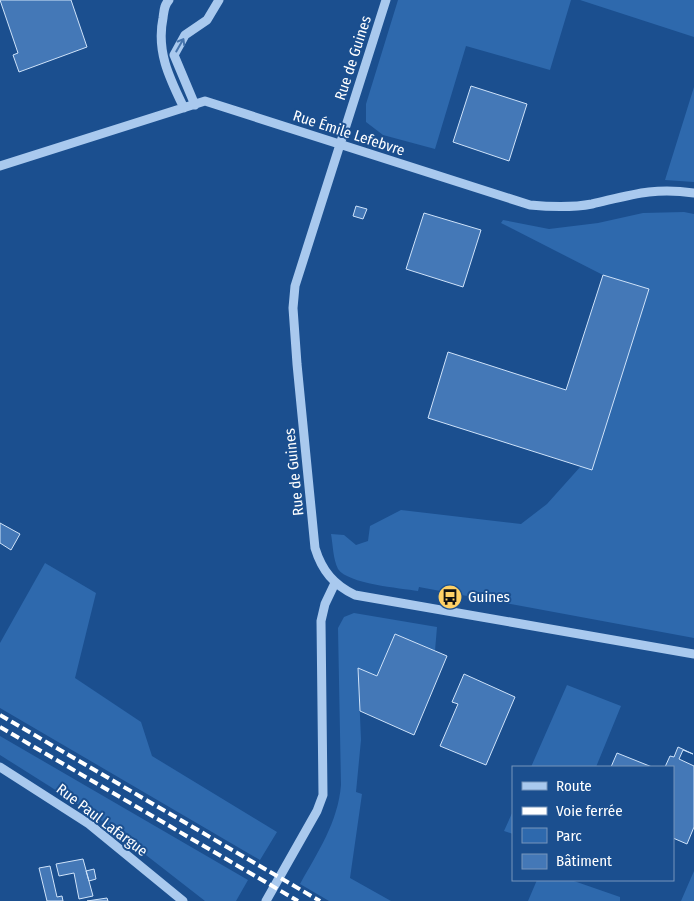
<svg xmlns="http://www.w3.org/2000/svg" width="694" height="901" viewBox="0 0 694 901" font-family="'Fira Sans Condensed',sans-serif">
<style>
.green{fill:#2e69ad}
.building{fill:#4478b7;stroke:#cfe3fa}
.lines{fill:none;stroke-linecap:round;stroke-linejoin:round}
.minor{stroke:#a9c9ee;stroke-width:9}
.rail{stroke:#fff;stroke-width:4;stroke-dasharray:9 4;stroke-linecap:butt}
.oneway{stroke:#4674ac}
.labels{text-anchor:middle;stroke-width:4;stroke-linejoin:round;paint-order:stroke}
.street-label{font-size:15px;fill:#fff;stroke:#1b4f8f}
.poi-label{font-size:15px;fill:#fff;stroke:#1b4f8f;text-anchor:start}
</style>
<rect width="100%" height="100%" fill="#1b4f8f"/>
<path class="green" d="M398,0H571L550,70L466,46L435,149L383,135L366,122V104Z
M580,0H694V37Z
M694,87V182L665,180Z
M684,212L694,214V638L419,587L418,591C400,588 348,584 338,569C333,559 333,545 331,534L344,535L356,545L368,541L370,526L401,510L521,524L547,504L581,466L649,289L603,275L501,223L503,220L549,229L598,223L643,213Z
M45,563L96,593L75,678L141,722L152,756L277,832L260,860L0,708V643Z
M354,613L437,627L435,651L395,634L377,676L358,668L361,740L356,792L362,794L350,878L391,901H329L300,884C318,852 338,822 341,785L338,628L344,617Z
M567,685L621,706L596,767H531Z
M0,736L248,880L236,901H205L92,813L0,755Z
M513,811V834L504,831Z
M694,871V901H681Z
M537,880H571L620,897V901H528Z"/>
<path class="building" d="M0,0H71L87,47L19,72L13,55L18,53Z
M471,86L527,104L509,161L453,142Z
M356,206L367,209L363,219L353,216Z
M424,213L481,230L463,287L406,269Z
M603,275L649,289L592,470L428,418L448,352L566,390Z
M0,523L20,534L11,550L0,543Z
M395,634L447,656L414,735L360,711L358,668L377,676Z
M464,674L515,697L486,765L440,746L458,704L452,702Z
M678,747L693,754L683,750L679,759L694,766V827L687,844L673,838V767H665L670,756L674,757Z
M617,753L652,767H611Z
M83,859L93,896L79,899L74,873L59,876L56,864Z
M50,866L57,897L62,896L63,901H47L39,868Z
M94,869L96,879L89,881L86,871Z
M107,898L108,901H87Z"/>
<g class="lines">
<path class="minor" d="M169,0C164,5 164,11 163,18C156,52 170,79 184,108
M386,0L295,286L293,308L297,364L315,548C322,571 334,585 355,595L694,654
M195,105L174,55L185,35L207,20L219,0
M0,166L205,101L530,205C551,207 571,208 592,204C631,195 653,187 694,193
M0,767L89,824L183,901
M266,901L317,811L323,795L321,621L325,604L335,583"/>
<path class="rail" d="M0,715L320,901
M0,727L298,901"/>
</g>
<defs><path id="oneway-shaft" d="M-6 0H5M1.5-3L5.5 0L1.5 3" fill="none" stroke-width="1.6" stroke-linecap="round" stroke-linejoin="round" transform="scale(1.25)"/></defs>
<use class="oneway" href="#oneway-shaft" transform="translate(180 45) rotate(-60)"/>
<defs>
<symbol id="bus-disc" viewBox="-11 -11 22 22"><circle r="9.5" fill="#ffd166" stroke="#1b4f8f"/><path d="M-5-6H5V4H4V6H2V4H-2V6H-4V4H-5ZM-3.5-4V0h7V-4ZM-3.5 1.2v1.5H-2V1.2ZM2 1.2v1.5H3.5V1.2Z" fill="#111"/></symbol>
</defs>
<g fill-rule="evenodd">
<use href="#bus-disc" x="436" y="583" width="28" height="28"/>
</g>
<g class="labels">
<g class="street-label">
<text transform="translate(353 58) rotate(-72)" y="5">Rue de Guines</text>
<text transform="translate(349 133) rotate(18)" y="5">Rue Émile Lefebvre</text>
<text transform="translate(294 472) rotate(-96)" y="5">Rue de Guines</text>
<text transform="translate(102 820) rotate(37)" y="5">Rue Paul Lafargue</text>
</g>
<g class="poi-label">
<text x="468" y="602">Guines</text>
</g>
</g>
<rect x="512" y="766" width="162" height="115" fill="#1b4f8f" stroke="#7695bc"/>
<rect x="522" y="782" width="25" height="8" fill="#a9c9ee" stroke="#7695bc"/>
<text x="556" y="791" font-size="15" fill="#ffffff">Route</text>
<rect x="522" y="807" width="25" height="8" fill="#ffffff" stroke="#7695bc"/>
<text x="556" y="816" font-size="15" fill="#ffffff">Voie ferrée</text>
<rect x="522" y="828" width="25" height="15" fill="#2e69ad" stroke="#7695bc"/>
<text x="556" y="841" font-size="15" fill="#ffffff">Parc</text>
<rect x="522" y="854" width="25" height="15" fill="#4478b7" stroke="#7695bc"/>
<text x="556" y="866" font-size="15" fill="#ffffff">Bâtiment</text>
</svg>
